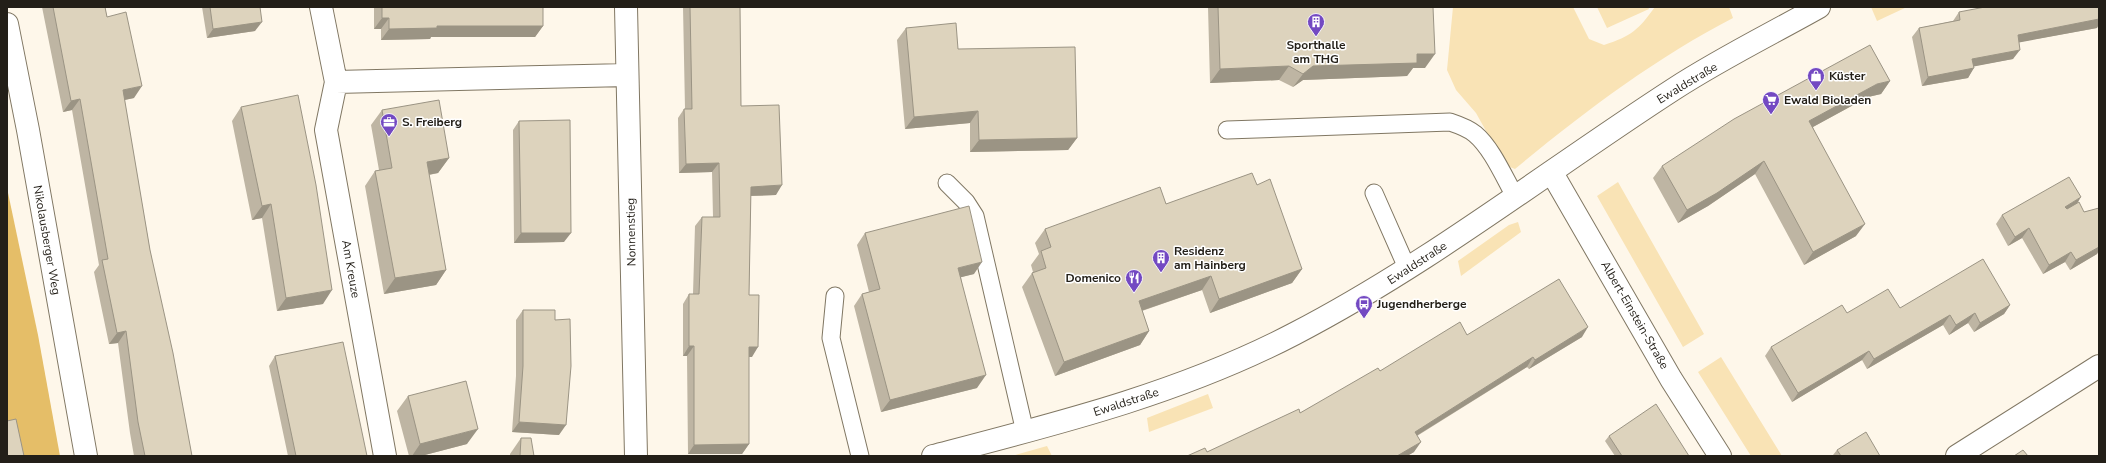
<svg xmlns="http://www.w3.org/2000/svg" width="2106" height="463" viewBox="0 0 2106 463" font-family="'Nunito Sans',sans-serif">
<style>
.green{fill:#f9e3b5}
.forest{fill:#e5be68}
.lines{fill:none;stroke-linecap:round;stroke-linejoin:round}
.service-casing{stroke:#807763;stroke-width:19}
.minor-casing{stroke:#807763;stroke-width:24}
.tertiary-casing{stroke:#807763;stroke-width:24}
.service{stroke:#fff;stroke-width:17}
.minor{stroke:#fff;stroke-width:22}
.tertiary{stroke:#fff;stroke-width:22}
.wall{fill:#beb5a3}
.shaded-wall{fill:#9b9484}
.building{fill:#ddd3bd;stroke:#9b9484}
.labels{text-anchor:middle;stroke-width:3;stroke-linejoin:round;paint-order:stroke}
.poi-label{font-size:12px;font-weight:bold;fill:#231f18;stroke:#fff;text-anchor:start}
.street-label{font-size:12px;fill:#231f18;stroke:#fff}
</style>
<rect width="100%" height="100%" fill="#fef7ea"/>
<path class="green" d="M1453,7H1573L1589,39L1604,45C1632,36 1638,30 1655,7H1729L1733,18C1657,57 1581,114 1515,169L1505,165L1476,113L1456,90L1447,70Z
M1597,7H1648L1649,9L1607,28Z
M1871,7H1907L1877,21Z
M1618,182L1704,334L1683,347L1597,196Z
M1518,222L1521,232L1461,276L1458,261L1509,225Z
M1721,357L1782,456H1751L1698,372Z
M1208,394L1213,408L1149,432L1147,418Z
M1047,446L1052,456H1012Z"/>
<path class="forest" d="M7,188L38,335L60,456H7Z"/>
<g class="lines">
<defs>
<path id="service" d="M1227,130L1450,122C1459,125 1468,128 1475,134C1492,148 1505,179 1516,198
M947,183L966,202L975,216L1025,432
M1374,193L1408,270
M835,296L831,338L860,456"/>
<path id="minor" d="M321,7L336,82L326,130L385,456
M626,7L636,456
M336,82L627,75
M1552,173L1671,379L1720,456
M933,456C1056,424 1181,393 1294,334C1429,264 1547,171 1674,89C1720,59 1771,34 1819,7
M1957,456L2099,366"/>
<path id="tertiary" d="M7,24L28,130L86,456"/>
</defs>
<use href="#service" class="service-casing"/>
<use href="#minor" class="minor-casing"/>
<use href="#tertiary" class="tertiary-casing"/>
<use href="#service" class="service"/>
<use href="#minor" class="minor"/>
<use href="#tertiary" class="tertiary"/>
</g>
<path class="wall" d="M42,7H105L107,17L134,98L124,100L150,250L192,456H134L130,433L118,343L109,344L94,272L99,265L72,110L63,112Z
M202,7H260L255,31L207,38Z
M374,7H543V26L535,37H431L430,39L381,40V29H374Z
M683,7H740L741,106L776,195L751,196L749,295L752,357H749V444L742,454H688L687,356H683V304L689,294H693L695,226L702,217H713L712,172L679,173L678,118L684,109H685Z
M1208,7H1433L1425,68H1413L1407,76L1303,80L1293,87L1279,80L1210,83Z
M1959,12L2099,19V24L2097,28L2019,42L2013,59L1974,66L1968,78L1922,86L1912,37L1919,28L1953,21Z
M906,28L958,49L1077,138L1068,150L970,152V123L905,129L897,40Z
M1890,81L1881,94L1868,97L1813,127L1856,236L1804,265L1755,174L1708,206L1678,223L1653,178L1662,166Z
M241,107L323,304L277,311L262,218L252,220L232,121Z
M382,110L449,158L438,173L429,175L446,270L436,285L384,294L365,186L375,171L379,170L371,125Z
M519,121L564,242L514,243L513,130Z
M1257,185L1302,269L1292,283L1210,313L1202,290L1142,311L1149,331L1140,345L1055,376L1022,287L1032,273L1033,272L1031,265L1039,254L1035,243L1045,229Z
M2077,203L2084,212L2099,208V250L2097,254L2070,270L2065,262L2043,274L2022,238L2008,246L1996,224L2002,215Z
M865,233L974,274L961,277L977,388L881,412L854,306L862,294L869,292L857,245Z
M2010,305L2004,314L1974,332L1968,323L1949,335L1943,325L1867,369L1862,360L1792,402L1765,356L1771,347L1847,313L1900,308Z
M523,310L555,320L559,435L512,432L516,376V320Z
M1467,335L1582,337L1529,369L1527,367L1417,436L1414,452L1407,456H1187L1207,452L1300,413L1380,371Z
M275,356L367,456H288L269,366Z
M408,396L467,444L421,456H409L397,411Z
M1609,436L1689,456H1615L1605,441Z
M521,438L534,456H510V454Z
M1837,450L1880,456H1834L1833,455Z"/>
<path class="shaded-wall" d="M382,18H389L381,29H374Z
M2099,19V24L2097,28L2011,44L2018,35Z
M262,22L255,31L207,38L213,29Z
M437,26H543L535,37H431L430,39L381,40L389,29Z
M2020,50L2013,59L1966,68L1972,59Z
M1417,54H1435L1425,68H1413L1407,76L1303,80L1293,87L1303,74L1313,66Z
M1289,66L1279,80L1210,83L1220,69Z
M1974,68L1968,78L1922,86L1928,77Z
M1890,81L1881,94L1868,97L1800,134L1809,121L1877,84Z
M142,86L134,98L115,102L123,90Z
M80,99L72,110L63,112L71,101Z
M978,111L970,123L905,129L914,117Z
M1077,138L1068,150L970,152L979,140Z
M449,158L438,173L416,177L427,162Z
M1764,161L1755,174L1708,206L1678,223L1687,210Z
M719,163L712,172L679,173L686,164Z
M782,185L776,195L745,196L751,187Z
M2081,197L2075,207L2058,216L2065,207Z
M271,204L262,218L252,220L262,206Z
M1865,224L1856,236L1804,265L1813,252Z
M2029,228L2022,238L2008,246L2015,237Z
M521,233H571L564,242L514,243Z
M2099,247V250L2097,254L2070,270L2076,260Z
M2071,252L2065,262L2043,274L2049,265Z
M982,262L974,274L950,280L958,268Z
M1302,269L1292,283L1210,313L1219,299Z
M446,270L436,285L384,294L395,278Z
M1211,276L1202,290L1129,315L1139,301Z
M332,290L323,304L277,311L286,298Z
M2010,305L2004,314L1974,332L1980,323Z
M1975,313L1968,323L1949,335L1956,325Z
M1950,315L1943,325L1867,369L1874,359Z
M1588,327L1582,337L1529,369L1535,360Z
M126,331L118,343L109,344L117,333Z
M1149,331L1140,345L1055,376L1064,362Z
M689,346H694L687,356H683Z
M749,347H758L752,357H743Z
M1869,351L1862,360L1792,402L1798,393Z
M1533,357L1527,367L1408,441L1415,432Z
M986,375L977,388L881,412L890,400Z
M519,422L566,425L559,435L512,432Z
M478,429L467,444L421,456H412L420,444Z
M1421,442L1414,452L1407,456H1397Z
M749,444L742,454H688L694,445Z"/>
<path class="building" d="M53,7H105L107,17L126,12L142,86L123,90L150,250L173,353L192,456H145L138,422L126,331L117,333L102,260L108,259L80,99L71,101Z
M210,7H260L262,22L213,29Z
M382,7H543V26H437V28L389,29V18H382Z
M690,7H740L741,106L779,105L782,185L751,187L749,295H759L758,347H749V444L694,445V346H689V294H699L702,217H720L719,163L686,164L684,109H692Z
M1218,7H1433L1435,54H1417V63L1313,66L1303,74L1289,66L1220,69Z
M1985,7H2099V19L2018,35L2020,50L1972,59L1974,68L1928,77L1919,28L1960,20L1959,12Z
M956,23L958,49L1075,47L1077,138L979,140L978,111L914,117L906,28Z
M1870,45L1890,81L1877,84L1809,121L1865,224L1813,252L1764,161L1717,193L1687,210L1662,166L1734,119Z
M298,95L316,185L332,290L286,298L271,204L262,206L241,107Z
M439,100L449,158L427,162L446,270L395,278L375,171L392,168L382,110Z
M570,120L571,233H521L519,121Z
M1252,173L1257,185L1270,179L1302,269L1219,299L1211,276L1139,301L1149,331L1064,362L1032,273L1046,268L1041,251L1051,247L1045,229L1160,187L1166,204Z
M2069,177L2081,197L2065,207L2067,209L2079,202L2084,212L2099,208V247L2076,260L2071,252L2049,265L2029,228L2015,237L2002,215Z
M969,206L982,262L958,268L986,375L890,400L862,294L880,289L865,233Z
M1983,259L2010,305L1980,323L1975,313L1956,325L1950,315L1874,359L1869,351L1798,393L1771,347L1842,305L1847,313L1888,289L1900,308Z
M1559,279L1588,327L1535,360L1533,357L1415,432L1421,442L1397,456H1187L1205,448L1207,452L1299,409L1300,413L1378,368L1380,371L1460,322L1467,335Z
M523,310H555V320L570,319L571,366L566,425L519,422L523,366Z
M343,342L367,456H296L275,356Z
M466,381L478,429L420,444L408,396Z
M1656,404L1689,456H1622L1609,436Z
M16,419L24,456H7V421Z
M1866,432L1880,456H1841L1837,450Z
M521,438H531L534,456H520Z
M2023,450L2028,456H2014Z"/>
<defs>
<symbol id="building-pin" viewBox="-11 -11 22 30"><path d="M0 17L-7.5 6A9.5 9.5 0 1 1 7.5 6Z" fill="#7349c2" stroke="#fff"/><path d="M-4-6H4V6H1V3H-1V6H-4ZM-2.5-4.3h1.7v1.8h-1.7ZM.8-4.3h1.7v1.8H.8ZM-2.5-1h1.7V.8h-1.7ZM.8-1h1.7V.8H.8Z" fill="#fff"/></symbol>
<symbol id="shop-pin" viewBox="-11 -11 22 30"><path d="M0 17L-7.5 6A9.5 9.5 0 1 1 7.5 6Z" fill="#7349c2" stroke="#fff"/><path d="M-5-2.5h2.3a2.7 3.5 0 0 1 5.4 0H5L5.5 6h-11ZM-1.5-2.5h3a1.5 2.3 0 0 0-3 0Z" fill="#fff"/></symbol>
<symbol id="supermarket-pin" viewBox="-11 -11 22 30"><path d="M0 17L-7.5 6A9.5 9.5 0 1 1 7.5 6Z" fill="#7349c2" stroke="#fff"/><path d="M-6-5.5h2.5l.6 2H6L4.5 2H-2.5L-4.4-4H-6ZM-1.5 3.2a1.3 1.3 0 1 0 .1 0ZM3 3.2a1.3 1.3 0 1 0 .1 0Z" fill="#fff"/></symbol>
<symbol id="office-pin" viewBox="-11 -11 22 30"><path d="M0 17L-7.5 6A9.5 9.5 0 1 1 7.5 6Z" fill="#7349c2" stroke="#fff"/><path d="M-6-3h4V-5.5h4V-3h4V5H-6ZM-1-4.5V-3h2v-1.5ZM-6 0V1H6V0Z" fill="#fff"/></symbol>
<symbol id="restaurant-pin" viewBox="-11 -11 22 30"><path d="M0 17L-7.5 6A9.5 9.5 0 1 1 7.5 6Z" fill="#7349c2" stroke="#fff"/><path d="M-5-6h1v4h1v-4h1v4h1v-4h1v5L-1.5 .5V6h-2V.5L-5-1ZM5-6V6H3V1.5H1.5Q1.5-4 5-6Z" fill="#fff"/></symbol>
<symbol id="bus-pin" viewBox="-11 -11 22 30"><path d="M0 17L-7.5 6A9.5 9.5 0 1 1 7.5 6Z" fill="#7349c2" stroke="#fff"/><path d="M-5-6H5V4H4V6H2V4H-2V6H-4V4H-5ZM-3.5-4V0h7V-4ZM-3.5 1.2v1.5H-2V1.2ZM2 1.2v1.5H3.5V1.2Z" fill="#fff"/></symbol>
</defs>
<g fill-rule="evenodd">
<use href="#building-pin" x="1306" y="12" width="20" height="27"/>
<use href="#shop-pin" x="1806" y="66" width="20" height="27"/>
<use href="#supermarket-pin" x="1761" y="90" width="20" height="27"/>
<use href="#office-pin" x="379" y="112" width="20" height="27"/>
<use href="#building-pin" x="1151" y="248" width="20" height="27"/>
<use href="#restaurant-pin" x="1124" y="268" width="20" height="27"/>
<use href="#bus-pin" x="1354" y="294" width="20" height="27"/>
</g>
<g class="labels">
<g class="poi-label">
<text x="1316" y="49" text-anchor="middle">Sporthalle<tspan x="1316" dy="14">am THG</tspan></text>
<text x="1829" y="80">Küster</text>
<text x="1784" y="104">Ewald Bioladen</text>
<text x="402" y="126">S. Freiberg</text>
<text x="1174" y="255">Residenz<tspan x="1174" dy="14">am Hainberg</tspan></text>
<text x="1121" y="282" text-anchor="end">Domenico</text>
<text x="1377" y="308">Jugendherberge</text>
</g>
<g class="street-label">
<text transform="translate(1687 83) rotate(-31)" y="4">Ewaldstraße</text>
<text transform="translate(631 232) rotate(-91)" y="4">Nonnenstieg</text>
<text transform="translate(47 240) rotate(80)" y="4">Nikolausberger Weg</text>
<text transform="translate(1417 263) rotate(-33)" y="4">Ewaldstraße</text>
<text transform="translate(351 269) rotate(80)" y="4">Am Kreuze</text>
<text transform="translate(1635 315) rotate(60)" y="4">Albert-Einstein-Straße</text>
<text transform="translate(1126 402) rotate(-18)" y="4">Ewaldstraße</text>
</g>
</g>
<rect width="2106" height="463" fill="none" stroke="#231f18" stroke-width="16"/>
</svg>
